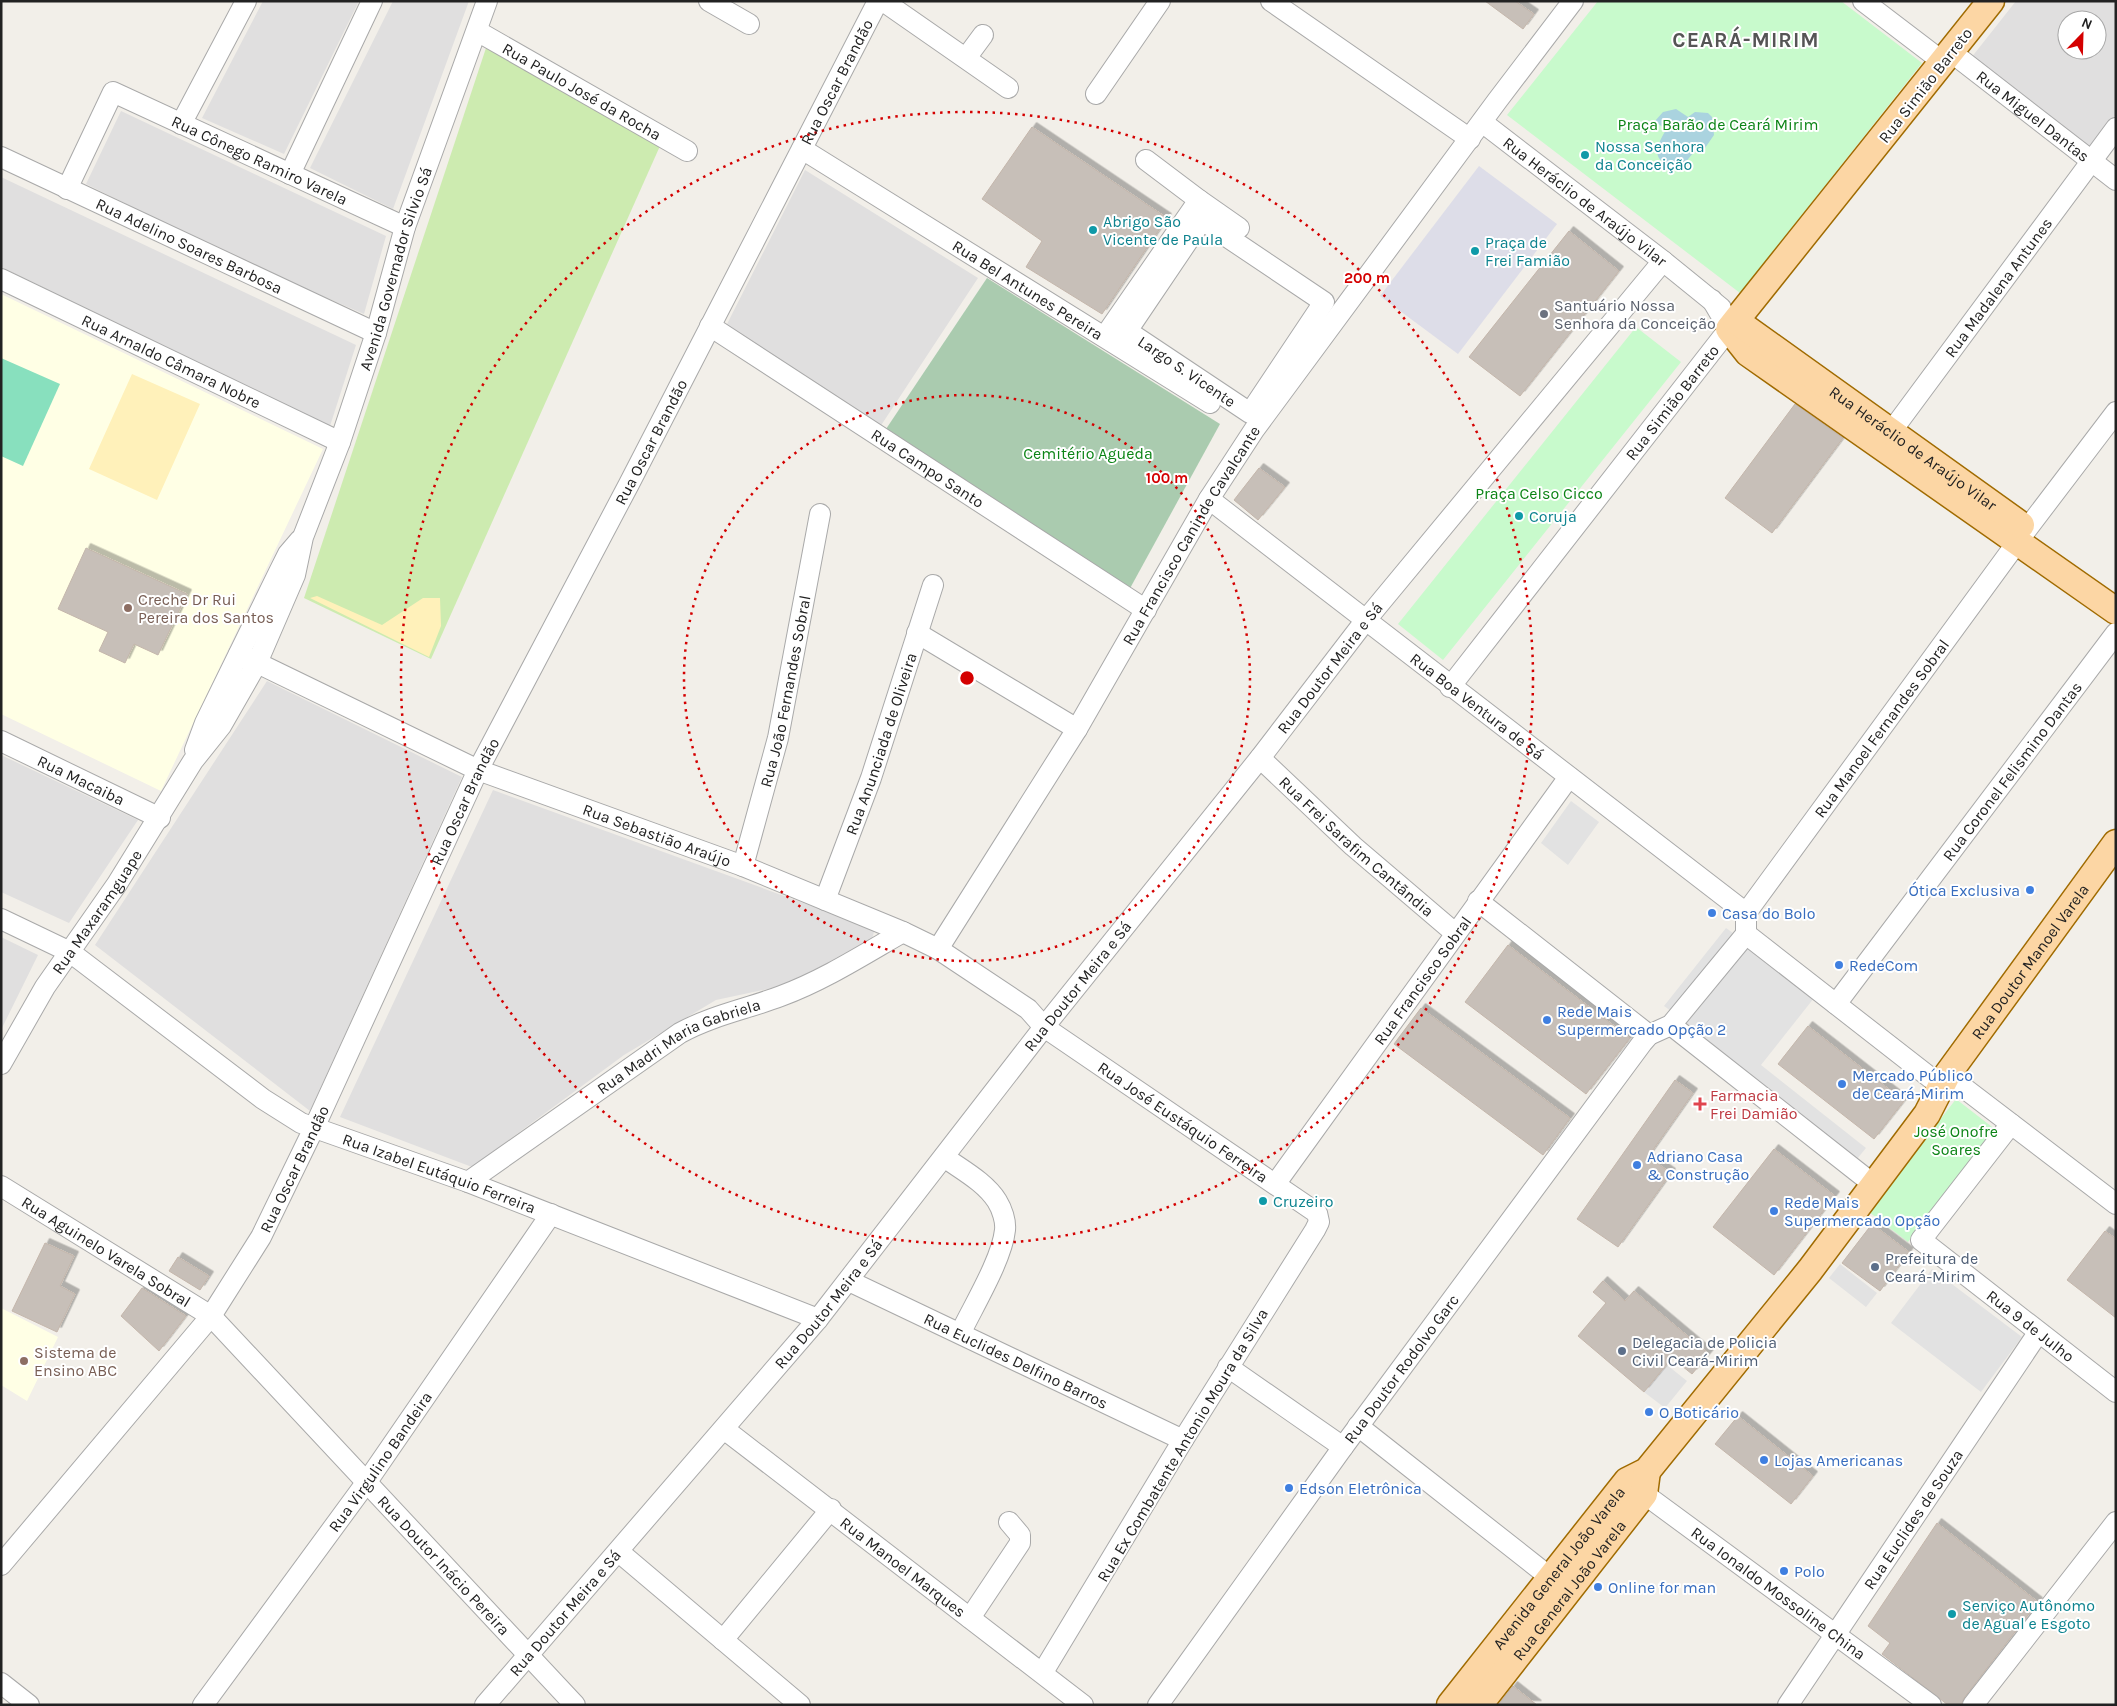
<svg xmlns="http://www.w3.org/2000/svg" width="2117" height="1706" viewBox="0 0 2117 1706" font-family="Karla,sans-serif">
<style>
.residential{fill:#e0dfdf;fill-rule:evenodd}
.education{fill:#ffffe5}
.grass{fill:#cdebb0}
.sand{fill:#fff1ba}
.cemetery{fill:#aacbaf}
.park{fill:#c8facc}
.pitch{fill:#88e0be}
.parking{fill:#e2e2e2}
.plaza{fill:#dddde8}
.water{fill:#aad3df}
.building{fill:#c7bfb8;stroke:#c4b6ab;filter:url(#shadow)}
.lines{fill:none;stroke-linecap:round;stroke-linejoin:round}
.minor-casing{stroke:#a9a9a9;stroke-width:22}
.major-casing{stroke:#a06b00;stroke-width:29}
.minor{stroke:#fff;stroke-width:20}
.major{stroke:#fcd6a4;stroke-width:26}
.ring{fill:none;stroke:#d40000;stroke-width:2.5;stroke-dasharray:2.5 5}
.culture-dot{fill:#0f9aa8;stroke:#fff;stroke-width:2}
.worship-dot{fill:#6b7280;stroke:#fff;stroke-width:2}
.education-dot{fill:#8d6e63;stroke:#fff;stroke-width:2}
.shop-dot{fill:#3f7fe0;stroke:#fff;stroke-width:2}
.health-dot{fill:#e0444e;stroke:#fff;stroke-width:2}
.service-dot{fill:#5c6f8a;stroke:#fff;stroke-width:2}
.labels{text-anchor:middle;stroke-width:4;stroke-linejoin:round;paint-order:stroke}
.street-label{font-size:16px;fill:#222;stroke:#fff}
.park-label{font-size:16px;fill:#0c8416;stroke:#fff}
.culture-label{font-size:16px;fill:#0d838f;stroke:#fff;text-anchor:start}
.worship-label{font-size:16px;fill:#5b616d;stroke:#fff;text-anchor:start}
.education-label{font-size:16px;fill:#785e54;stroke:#fff;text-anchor:start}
.shop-label{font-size:16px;fill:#366cbe;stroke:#fff;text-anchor:start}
.health-label{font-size:16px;fill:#be3a42;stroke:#fff;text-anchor:start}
.service-label{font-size:16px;fill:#4e5e75;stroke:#fff;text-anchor:start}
.district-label{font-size:21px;font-weight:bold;letter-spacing:1px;fill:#555;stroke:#fff}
.centre{fill:#d40000;stroke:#fff;stroke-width:2.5}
.ring-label{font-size:15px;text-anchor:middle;font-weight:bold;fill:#d40000;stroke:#fff;stroke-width:4;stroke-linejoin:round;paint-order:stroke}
</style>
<defs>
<filter id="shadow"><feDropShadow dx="4.5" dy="-4.5" stdDeviation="0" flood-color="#0004"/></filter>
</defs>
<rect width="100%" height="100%" fill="#f2efe9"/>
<path class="residential" d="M263,1H359L284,154L202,118Z
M393,1H469L393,209L310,168Z
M2016,1H2116V114L2090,150L1971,58ZM2067,20H2097V50H2067Z
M121,111L386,236L364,314L241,261L86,184Z
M805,170L978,278L878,430L725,328Z
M1,177L356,345L330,426L1,267Z
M267,681L462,777L310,1111L95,945Z
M1,755L138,820L69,923L1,892Z
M493,790L875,929L870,945L825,969L772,988L716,1000L624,1055L472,1167L340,1117Z
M1,937L38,955L1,1030Z"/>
<path class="education" d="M1,294L323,449L161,791L1,714Z
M1,1308L58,1337L27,1401L1,1385Z"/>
<path class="grass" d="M486,48L660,146L431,659L304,598Z"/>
<path class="sand" d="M132,374L200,404L157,500L89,469Z
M317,596L382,625L423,598H440L441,626L429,657L310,598Z"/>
<path class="cemetery" d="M987,278L1220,424L1128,592L884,432Z"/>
<path class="park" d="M1598,1H1841L1922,63L1740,293L1507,115Z
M1636,327L1681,362L1443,660L1398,624Z
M1956,1099L1996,1130L1908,1242L1869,1212Z"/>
<path class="pitch" d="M1,358L60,384L23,466L1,456Z"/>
<path class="parking" d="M1571,801L1599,822L1568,865L1541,843Z
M1726,928L1733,933L1671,1011L1664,1006Z
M1748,946L1814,998L1761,1065L1866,1148L1857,1159L1686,1023Z
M1840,1264L1877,1293L1866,1307L1829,1278Z
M1932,1269L2022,1337L1981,1392L1891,1323Z
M1667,1365L1687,1381L1665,1408L1644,1392Z"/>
<path class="plaza" d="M1479,166L1557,224L1458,354L1380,296Z"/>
<path class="water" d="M1676,109L1688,117L1695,112L1708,113L1712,117L1714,135L1705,148L1693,153L1685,163C1653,168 1652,152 1666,130L1655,121L1663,112Z"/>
<path class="building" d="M1485,1H1515L1534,14L1523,29Z
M1032,127L1167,218L1102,314L1026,267L1042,241L982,199Z
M1569,231L1619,271L1520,396L1469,357Z
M1795,404L1843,438L1772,533L1725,498Z
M1259,468L1285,487L1258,520L1234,500Z
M86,548L187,594L158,655L134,644L125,663L99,651L108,632L58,609Z
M1508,945L1630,1038L1586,1094L1465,1002Z
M1421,1008L1570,1118L1543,1155L1394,1044Z
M1808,1026L1904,1101L1874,1139L1778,1064Z
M1675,1080L1693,1093L1648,1157L1671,1173L1618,1247L1577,1219Z
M1774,1149L1835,1196L1774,1275L1713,1227Z
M1872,1224L1909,1252L1880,1291L1842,1263Z
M2105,1231L2116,1239V1318L2067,1280Z
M45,1243L74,1256L60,1286L75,1294L57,1332L12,1311Z
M178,1257L209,1276L200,1290L169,1271Z
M1603,1281L1625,1301L1634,1291L1709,1354L1692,1374L1672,1358L1644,1392L1578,1336L1606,1303L1593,1292Z
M142,1288L186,1316L159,1351L121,1316Z
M1738,1416L1813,1476L1791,1504L1715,1444Z
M1937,1523L2038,1602L1964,1698L1961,1705H1948L1882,1654L1890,1643L1868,1626Z
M1513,1686L1537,1705H1498Z"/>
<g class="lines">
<defs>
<g id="minor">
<path d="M709,1L749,24"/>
<path d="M883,1L1008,88"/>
<path d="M1271,1L1470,139"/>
<path d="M1863,1L1943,62"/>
<path id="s1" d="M477,31L687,151"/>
<path id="s2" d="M1951,52L2116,180"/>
<path d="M966,58L983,35"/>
<path d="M1096,94L1160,1"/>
<path id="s3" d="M1482,122L1663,261L1721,308"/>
<path d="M181,124L246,1"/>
<path id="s4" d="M802,149L1210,403"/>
<path id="s5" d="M1,157L376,333"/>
<path d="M1146,160L1199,200"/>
<path d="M290,174L372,1"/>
<path id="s6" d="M67,189L113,92L405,227"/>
<path d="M1202,220L1324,302L1250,413L1127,331Z"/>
<path id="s7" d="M1,279L340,442"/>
<path id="s8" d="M710,326L1146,610"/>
<path d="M1105,336L1199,200L1239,228"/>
<path id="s9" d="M1882,444L2116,128"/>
<path id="s10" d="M1209,499L1746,913"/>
<path d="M917,633L1077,729"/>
<path id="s11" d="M239,654L478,770L743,866L903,932L938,949L1028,1009L1044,1027L1317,1213L1319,1222L1315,1230L1183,1440L1043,1672"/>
<path id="s12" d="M1450,687L1729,329L1712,300"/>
<path id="s13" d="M1,741L160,818"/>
<path d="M195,750L205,723L279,572L288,554L300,540"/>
<path id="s14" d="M1260,758L1353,846L1455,933"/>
<path id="s15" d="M743,866L778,738L820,514"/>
<path id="s16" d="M825,900L871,778L933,585"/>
<path d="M1478,901L1649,1035"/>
<path id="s17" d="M1746,913L2027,529L2116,412"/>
<path id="s18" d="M1,919L70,952L263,1099L301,1123L468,1182L818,1319"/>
<path d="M1746,934L1941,1086"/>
<path id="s19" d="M938,949L1077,729L1209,499L1254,430L1497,101L1573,1"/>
<path id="s20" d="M1836,1004L2116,633"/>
<path d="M1671,1025L1873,1184"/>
<path id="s21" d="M1,1064L45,987L117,884L193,761L221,726L257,663L295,575L303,537L340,442L376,333L405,227L487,1"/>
<path d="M1947,1075L2116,1204"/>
<path id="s22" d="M2011,1124L1921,1240L2116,1392"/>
<path d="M944,1157C962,1170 985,1182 997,1201C1002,1209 1006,1221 1005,1230C1002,1259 974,1305 961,1332"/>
<path id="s23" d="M468,1182L680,1033C713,1015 747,1009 781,996C824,980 863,955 903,932"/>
<path id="s24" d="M1276,1183L1569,777"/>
<path id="s25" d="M1,1186L211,1316L575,1705"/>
<path id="s26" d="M849,1281L1183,1440"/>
<path d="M1228,1367L1343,1447"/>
<path d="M1358,1426L1551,1578"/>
<path id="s27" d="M724,1429L1083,1705"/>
<path id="s28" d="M1632,1485L1931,1705"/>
<path d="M619,1552L800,1705"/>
<path id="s29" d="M1,1565L211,1316L261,1237L314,1128L478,770L629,484L878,1"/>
<path d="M970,1618L1020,1543V1535L1009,1522"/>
<path d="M723,1640L831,1509"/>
<path d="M1,1683L29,1705"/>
<path id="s30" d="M203,1705L366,1483L551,1214"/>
<path id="s31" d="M485,1705L818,1319L1044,1027L1260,758L1365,621L1663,261"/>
<path id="s32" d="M1158,1705L1343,1447L1642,1043L1649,1035L1671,1025L1746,934V913"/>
<path id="s33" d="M1788,1705L2038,1333"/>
<path d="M1973,1705L2116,1522"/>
</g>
<g id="major">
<path d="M1991,1L1729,329L1748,353L2116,611"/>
<path id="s34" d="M1736,321L2021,525"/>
<path id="s35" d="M1450,1705L1627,1481L1647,1471L1810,1270L1927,1114L1947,1075L2116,843"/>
<path id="s36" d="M1479,1705L1644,1494L1647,1471"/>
</g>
</defs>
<use href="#minor" class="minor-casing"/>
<use href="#major" class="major-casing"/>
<use href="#minor" class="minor"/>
<use href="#major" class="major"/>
</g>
<g class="ring">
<circle cx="967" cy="678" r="283"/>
<circle cx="967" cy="678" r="566"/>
</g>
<g class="culture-dot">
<circle cx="1585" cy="155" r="5"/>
<circle cx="1093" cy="230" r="5"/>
<circle cx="1475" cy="251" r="5"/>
<circle cx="1519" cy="516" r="5"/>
<circle cx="1263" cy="1201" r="5"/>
<circle cx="1952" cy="1614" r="5"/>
</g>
<circle class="worship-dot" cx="1544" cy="314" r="5"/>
<g class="education-dot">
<circle cx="128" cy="608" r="5"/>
<circle cx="24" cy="1361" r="5"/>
</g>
<g class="shop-dot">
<circle cx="2030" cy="890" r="5"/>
<circle cx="1712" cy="913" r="5"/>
<circle cx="1839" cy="965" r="5"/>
<circle cx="1547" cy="1020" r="5"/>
<circle cx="1842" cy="1084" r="5"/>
<circle cx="1637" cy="1165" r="5"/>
<circle cx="1774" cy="1211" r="5"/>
<circle cx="1649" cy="1412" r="5"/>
<circle cx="1764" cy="1460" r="5"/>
<circle cx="1289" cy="1488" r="5"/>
<circle cx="1784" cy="1571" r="5"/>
<circle cx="1598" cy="1587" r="5"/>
</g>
<path class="health-dot" d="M1697.5 1096.5h5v5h5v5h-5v5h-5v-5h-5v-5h5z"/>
<g class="service-dot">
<circle cx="1875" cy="1267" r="5"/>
<circle cx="1622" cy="1351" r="5"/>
</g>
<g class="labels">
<g class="street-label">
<text dy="6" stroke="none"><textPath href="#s29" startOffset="1710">Rua Oscar Brandão</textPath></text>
<text transform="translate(1925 85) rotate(-52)" y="6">Rua Simião Barreto</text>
<text dy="6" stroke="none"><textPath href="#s1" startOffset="121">Rua Paulo José da Rocha</textPath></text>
<text dy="6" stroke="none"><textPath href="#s2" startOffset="104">Rua Miguel Dantas</textPath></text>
<text dy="6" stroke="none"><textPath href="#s6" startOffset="269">Rua Cônego Ramiro Varela</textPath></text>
<text dy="6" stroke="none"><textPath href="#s3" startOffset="130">Rua Heráclio de Araújo Vilar</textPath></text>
<text dy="6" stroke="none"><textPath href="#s5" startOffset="208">Rua Adelino Soares Barbosa</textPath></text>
<text dy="6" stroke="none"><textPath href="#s21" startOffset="895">Avenida Governador Silvio Sá</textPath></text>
<text dy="6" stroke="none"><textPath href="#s9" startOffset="195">Rua Madalena Antunes</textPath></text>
<text dy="6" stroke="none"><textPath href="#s4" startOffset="266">Rua Bel Antunes Pereira</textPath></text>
<text dy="6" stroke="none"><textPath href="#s7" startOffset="189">Rua Arnaldo Câmara Nobre</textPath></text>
<text transform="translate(1187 371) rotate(34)" y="6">Largo S. Vicente</text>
<text dy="6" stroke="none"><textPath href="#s12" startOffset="361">Rua Simião Barreto</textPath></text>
<text dy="6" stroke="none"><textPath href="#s29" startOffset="1305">Rua Oscar Brandão</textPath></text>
<text dy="6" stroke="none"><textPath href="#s34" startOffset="218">Rua Heráclio de Araújo Vilar</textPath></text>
<text dy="6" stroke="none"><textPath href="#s8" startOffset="260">Rua Campo Santo</textPath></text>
<text dy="6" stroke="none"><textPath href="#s19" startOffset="485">Rua Francisco Caninde Cavalcante</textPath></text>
<text dy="6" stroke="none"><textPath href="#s31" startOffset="1338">Rua Doutor Meira e Sá</textPath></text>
<text dy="6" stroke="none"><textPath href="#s15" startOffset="180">Rua João Fernandes Sobral</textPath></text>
<text dy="6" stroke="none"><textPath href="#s10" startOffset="339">Rua Boa Ventura de Sá</textPath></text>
<text dy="6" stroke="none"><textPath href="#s17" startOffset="229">Rua Manoel Fernandes Sobral</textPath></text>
<text dy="6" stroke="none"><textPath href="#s16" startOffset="166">Rua Anunciada de Oliveira</textPath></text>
<text dy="6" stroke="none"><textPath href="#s20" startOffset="292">Rua Coronel Felismino Dantas</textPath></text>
<text dy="6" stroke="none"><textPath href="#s13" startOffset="89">Rua Macaiba</textPath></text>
<text dy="6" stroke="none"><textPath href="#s29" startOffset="900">Rua Oscar Brandão</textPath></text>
<text dy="6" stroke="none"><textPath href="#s11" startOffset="456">Rua Sebastião Araújo</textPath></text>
<text dy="6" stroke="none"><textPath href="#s14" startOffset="131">Rua Frei Sarafim Cantãndia</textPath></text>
<text dy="6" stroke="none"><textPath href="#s21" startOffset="180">Rua Maxaramguape</textPath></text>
<text dy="6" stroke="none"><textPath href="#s35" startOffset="946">Rua Doutor Manoel Varela</textPath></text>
<text dy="6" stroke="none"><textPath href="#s24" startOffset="250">Rua Francisco Sobral</textPath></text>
<text dy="6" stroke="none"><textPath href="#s31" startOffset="932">Rua Doutor Meira e Sá</textPath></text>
<text dy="6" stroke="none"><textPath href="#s23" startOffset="252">Rua Madri Maria Gabriela</textPath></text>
<text dy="6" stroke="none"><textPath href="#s11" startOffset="1060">Rua José Eustáquio Ferreira</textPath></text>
<text dy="6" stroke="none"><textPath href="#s29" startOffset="495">Rua Oscar Brandão</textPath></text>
<text dy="6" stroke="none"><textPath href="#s18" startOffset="511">Rua Izabel Eutáquio Ferreira</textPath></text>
<text dy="6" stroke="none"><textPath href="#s25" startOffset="124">Rua Aguinelo Varela Sobral</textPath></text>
<text dy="6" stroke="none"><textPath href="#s31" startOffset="528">Rua Doutor Meira e Sá</textPath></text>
<text dy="6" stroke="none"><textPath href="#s22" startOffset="286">Rua 9 de Julho</textPath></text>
<text dy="6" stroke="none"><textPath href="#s26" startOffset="185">Rua Euclides Delfino Barros</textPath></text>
<text dy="6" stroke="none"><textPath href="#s32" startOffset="415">Rua Doutor Rodolvo Garc</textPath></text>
<text transform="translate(1182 1445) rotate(-59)" y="6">Rua Ex Combatente Antonio Moura da Silva</text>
<text dy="6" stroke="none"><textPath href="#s30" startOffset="301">Rua Virgulino Bandeira</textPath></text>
<text dy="6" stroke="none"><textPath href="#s33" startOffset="224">Rua Euclides de Souza</textPath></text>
<text dy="6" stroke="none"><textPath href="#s25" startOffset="588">Rua Doutor Inácio Pereira</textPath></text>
<text dy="6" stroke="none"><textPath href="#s27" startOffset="226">Rua Manoel Marques</textPath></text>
<text dy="6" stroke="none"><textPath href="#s35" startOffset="175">Avenida General João Varela</textPath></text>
<text dy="6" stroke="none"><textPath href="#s36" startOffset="146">Rua General João Varela</textPath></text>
<text dy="6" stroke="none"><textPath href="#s28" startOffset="182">Rua Ionaldo Mossoline China</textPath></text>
<text dy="6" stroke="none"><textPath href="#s31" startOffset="122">Rua Doutor Meira e Sá</textPath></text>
</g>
<g class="park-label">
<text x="1718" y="130">Praça Barão de Ceará Mirim</text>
<text x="1088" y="459">Cemitério Agueda</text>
<text x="1539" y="499">Praça Celso Cicco</text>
<text x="1956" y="1137">José Onofre<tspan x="1956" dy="18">Soares</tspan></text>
</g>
<g class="culture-label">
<text x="1595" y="152">Nossa Senhora<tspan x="1595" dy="18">da Conceição</tspan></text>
<text x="1103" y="227">Abrigo São<tspan x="1103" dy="18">Vicente de Paula</tspan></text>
<text x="1485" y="248">Praça de<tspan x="1485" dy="18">Frei Famião</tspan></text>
<text x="1529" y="522">Coruja</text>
<text x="1273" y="1207">Cruzeiro</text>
<text x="1962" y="1611">Serviço Autônomo<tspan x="1962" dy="18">de Agual e Esgoto</tspan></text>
</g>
<g class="worship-label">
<text x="1554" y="311">Santuário Nossa<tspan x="1554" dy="18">Senhora da Conceição</tspan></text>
</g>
<g class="education-label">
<text x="138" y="605">Creche Dr Rui<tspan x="138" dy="18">Pereira dos Santos</tspan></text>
<text x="34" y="1358">Sistema de<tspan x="34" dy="18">Ensino ABC</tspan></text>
</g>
<g class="shop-label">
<text x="2020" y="896" text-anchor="end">Ótica Exclusiva</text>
<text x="1722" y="919">Casa do Bolo</text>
<text x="1849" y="971">RedeCom</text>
<text x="1557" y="1017">Rede Mais<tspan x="1557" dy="18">Supermercado Opção 2</tspan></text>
<text x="1852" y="1081">Mercado Público<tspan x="1852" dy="18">de Ceará-Mirim</tspan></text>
<text x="1647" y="1162">Adriano Casa<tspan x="1647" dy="18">&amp; Construção</tspan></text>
<text x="1784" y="1208">Rede Mais<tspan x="1784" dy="18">Supermercado Opção</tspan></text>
<text x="1659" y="1418">O Boticário</text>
<text x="1774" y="1466">Lojas Americanas</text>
<text x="1299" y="1494">Edson Eletrônica</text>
<text x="1794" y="1577">Polo</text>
<text x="1608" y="1593">Online for man</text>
</g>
<g class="health-label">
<text x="1710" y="1101">Farmacia<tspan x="1710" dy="18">Frei Damião</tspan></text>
</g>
<g class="service-label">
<text x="1885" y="1264">Prefeitura de<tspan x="1885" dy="18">Ceará-Mirim</tspan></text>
<text x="1632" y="1348">Delegacia de Policia<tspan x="1632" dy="18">Civil Ceará-Mirim</tspan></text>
</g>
<g class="district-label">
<text x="1746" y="47">CEARÁ-MIRIM</text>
</g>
</g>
<circle cx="967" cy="678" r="8" class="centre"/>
<g class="ring-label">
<text x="1367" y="283">200 m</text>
<text x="1167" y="483">100 m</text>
</g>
<rect width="2117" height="1706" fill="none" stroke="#222222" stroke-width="5"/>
<g transform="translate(2082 35) rotate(23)"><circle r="24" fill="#ffffff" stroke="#a7a7a7"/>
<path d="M0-4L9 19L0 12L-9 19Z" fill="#d40000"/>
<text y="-8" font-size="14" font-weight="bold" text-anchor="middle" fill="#222222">N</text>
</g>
</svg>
